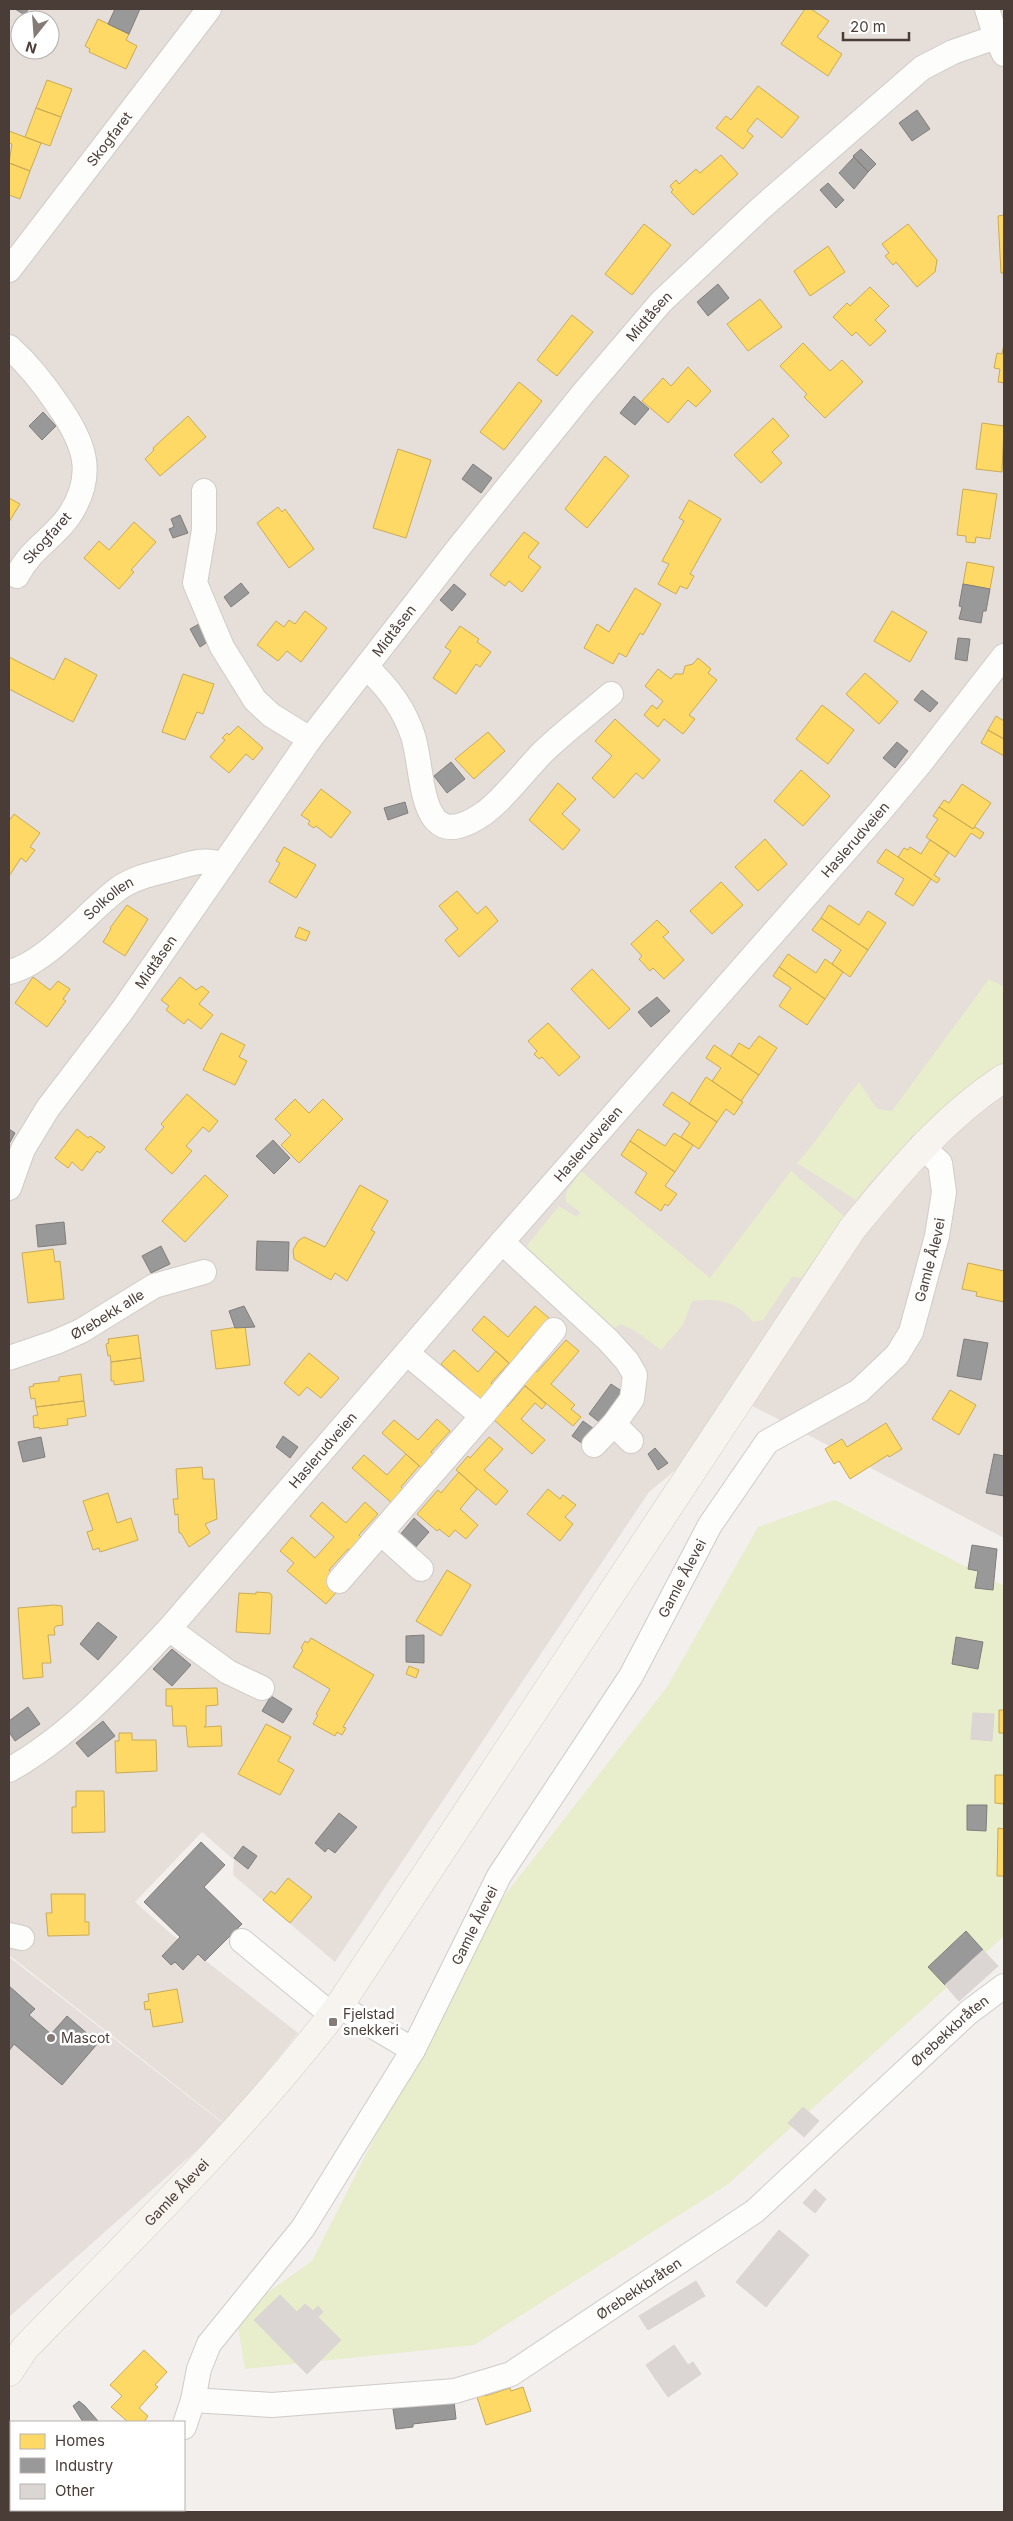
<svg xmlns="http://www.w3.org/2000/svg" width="1013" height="2521" viewBox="0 0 1013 2521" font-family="Inter,sans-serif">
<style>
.residential{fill:#e6dfd9;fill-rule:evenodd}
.industrial{fill:#e5dedb}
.green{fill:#e8edcb}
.homes{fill:#ffd966;stroke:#c9aa58}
.industry{fill:#999;stroke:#817d7c}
.building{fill:#dbd6d3;stroke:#dbd5d1}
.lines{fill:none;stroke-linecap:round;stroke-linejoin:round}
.minor-casing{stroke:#cfcbc8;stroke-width:26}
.secondary-casing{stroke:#d4cbc4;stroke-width:29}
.minor{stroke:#fdfdfc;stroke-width:24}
.secondary{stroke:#f7f3ef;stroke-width:28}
.poi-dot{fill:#857b76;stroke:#fff;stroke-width:2}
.labels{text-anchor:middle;stroke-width:5;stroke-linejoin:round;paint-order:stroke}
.street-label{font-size:14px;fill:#4a3d37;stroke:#fff}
.poi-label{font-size:14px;fill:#4a3d37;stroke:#fff;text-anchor:start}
</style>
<rect width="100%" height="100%" fill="#f2efec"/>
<path class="residential" d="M9,9H1004V1538L728,1393L678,1468L649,1492L335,1962L233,1875L234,1860L202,1832L135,1902L169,1932L298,2033L225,2124L9,1955ZM20,20H50V50H20Z"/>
<path class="industrial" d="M9,1957L225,2125L9,2317Z"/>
<path class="green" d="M989,979L1004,987V1063C947,1100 899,1147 856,1200L797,1163C820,1138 838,1108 859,1082L877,1109L892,1111Z
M581,1171L710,1278L791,1171L845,1217L801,1278L792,1277L763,1320L753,1322C738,1301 717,1298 692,1301L683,1325L661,1350L634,1330L620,1324L610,1332L537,1265L526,1247L559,1206L577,1217L580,1212L566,1202V1193Z
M835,1500L1004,1586V1936L728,2184L474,2345L245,2369L236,2315L312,2261L484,1922L667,1687L758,1527Z"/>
<path class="homes" d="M805,9H811L829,21L817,37L842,54L828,76L781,44Z
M98,19L129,34L126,40L137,46L126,69L89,52L90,49L85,46Z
M47,80L72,89L61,117L36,108Z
M758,86L799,117L782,138L757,118L747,131L753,136L743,149L716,128L726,116L731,120Z
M36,108L61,117L50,146L25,137Z
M9,131L41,143L30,171L9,163L12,144L9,143Z
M721,155L738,174L693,215L671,192L673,190L670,186L676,180L679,184L696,169L700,173Z
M9,163L30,171L20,199L9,195Z
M1004,215V273H1001L998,216Z
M644,224L671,245L632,295L605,274Z
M908,224L937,260L935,272L917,287L896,262L893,265L885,256L889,253L882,244Z
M828,246L845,272L810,296L794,271Z
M870,287L889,306L875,320L886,331L870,346L856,332L852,336L833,317L847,303L850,306Z
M760,299L782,327L748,351L727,324Z
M572,315L593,332L557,376L537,360Z
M803,343L830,371L842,360L863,382L825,418L804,397L807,394L780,366Z
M1004,344V383L998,382L1000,369L994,368L997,353L1002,354Z
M688,367L711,391L696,407L688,400L668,423L642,401L663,378L671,386Z
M519,382L542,401L504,450L480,432Z
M188,416L206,437L160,476L145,459L154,450L153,448Z
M773,418L789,436L772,452L782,463L761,483L734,455Z
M982,423L1004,426L1002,472L976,469Z
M398,449L431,460L406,538L373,528Z
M605,456L629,476L587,528L565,509Z
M963,489L997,494L990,539L976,537L975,543L966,542V536L957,535Z
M9,498L20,504L9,522Z
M689,500L721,519L690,574L694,576L687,589L680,586L676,594L658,584L669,564L662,561L684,521L679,518Z
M278,507L282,512L285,509L314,549L289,568L257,523Z
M134,522L156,542L131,570L134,572L119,589L84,558L99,541L109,550Z
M524,532L539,543L528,557L541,567L522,592L509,581L505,586L490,575Z
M967,562L994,567L990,589L963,584Z
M635,588L661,604L643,635L640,633L626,657L619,653L613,664L584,648L597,624L609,632Z
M305,611L327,628L301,662L287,651L278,661L257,645L276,621L284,627L289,620L295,624Z
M892,611L927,632L910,662L874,641Z
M460,626L479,639L477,642L491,652L480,667L476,664L456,694L433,678L451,651L445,647Z
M9,657L54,680L65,658L97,675L73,722L9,689Z
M698,658L711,669L708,673L717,680L689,715L695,719L683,734L664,719L658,727L644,715L652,705L657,709L663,701L645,686L658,669L671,679L675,674H683L685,666L693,664Z
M865,673L898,702L879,724L846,694Z
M183,674L214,684L203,714L197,712L185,740L162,732Z
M822,705L854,730L828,764L796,739Z
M996,716L1004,721V739L988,730Z
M615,719L660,760L643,779L636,773L614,798L592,778L612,756L595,741Z
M238,726L263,748L253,760L246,754L229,773L210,757L225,740L222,738L227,733L229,735Z
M988,730L1004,739V756L981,743Z
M488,732L505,751L474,779L455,759Z
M801,770L830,796L803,826L774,801Z
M558,783L576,799L562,814L580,830L563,850L529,820Z
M962,784L991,803L973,829L939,807L944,800L949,803Z
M321,789L351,812L331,838L316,826L314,828L308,824L310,821L301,815Z
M939,807L973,829L975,827L984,833L980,839L971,833L955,857L926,837L938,819L933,816Z
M14,814L40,833L30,847L35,850L26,862L21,858L9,876V821Z
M765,839L787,864L758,891L735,867Z
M930,840L949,852L934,875L940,879L937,883L898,857L904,848L908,850L910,847L921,854Z
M284,847L316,865L296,898L269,882L280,863L276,861Z
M886,849L931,879L913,906L895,894L904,879L877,862Z
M721,882L743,905L712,934L690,911Z
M457,891L477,914L486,906L498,921L459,957L445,940L458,929L439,906Z
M127,905L148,919L125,956L103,942L111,929L110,928Z
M829,905L859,925L868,911L886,923L868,950L821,918Z
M821,918L868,950L850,977L832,964L841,950L812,930Z
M657,920L669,932L663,937L684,960L664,979L653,968L650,971L639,959L642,956L631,944Z
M299,927L310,932L306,941L295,937Z
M788,954L816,973L825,959L843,972L825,999L779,967Z
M779,967L825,999L807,1025L779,1006L791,988L773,976Z
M592,969L630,1009L609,1029L571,989Z
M33,977L50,990L58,981L70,989L63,999L66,1001L47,1027L15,1003Z
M180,977L196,990L202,986L209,992L199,1004L213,1015L201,1029L188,1019L184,1024L166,1010L169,1006L161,1000Z
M548,1023L580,1057L559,1076L542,1057L539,1059L534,1054L537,1051L528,1041Z
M221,1033L245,1045L239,1057L247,1061L235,1085L203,1070Z
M759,1036L777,1048L759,1075L731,1056L739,1043L749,1049Z
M714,1045L759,1075L741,1101L712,1081L721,1068L706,1058Z
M706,1077L743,1102L734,1115L726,1109L717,1122L689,1104Z
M672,1092L717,1122L699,1149L681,1137L690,1123L663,1105Z
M187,1094L218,1121L209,1132L203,1127L186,1146L192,1151L172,1174L145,1149L164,1127L161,1124Z
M295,1099L309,1113L323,1099L343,1119L299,1163L281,1145L291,1135L275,1119Z
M77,1129L88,1138L90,1136L105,1147L100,1153L97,1151L82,1171L72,1162L68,1168L55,1158Z
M638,1129L665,1146L674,1133L693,1145L675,1172L630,1141Z
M630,1141L675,1172L665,1186L677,1194L668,1206L665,1204L661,1211L635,1193L647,1173L621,1155Z
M205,1175L228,1196L185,1242L162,1221Z
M360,1185L388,1201L371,1230L375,1232L347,1281L335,1273L331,1280L294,1259L293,1250L298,1241L304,1237L325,1247Z
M53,1249L55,1262L60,1261L64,1299L28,1303L22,1253Z
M968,1263L1004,1271V1302L976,1296L977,1292L962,1289Z
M535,1306L549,1318L521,1349L524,1352L512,1366L472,1330L484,1316L508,1337Z
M245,1326L250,1365L216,1369L211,1331Z
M138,1335L141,1358L111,1362L110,1355L108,1356L106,1344L109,1343L108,1339Z
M566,1340L579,1351L551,1384L575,1405L571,1409L581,1417L573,1426L522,1383L534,1370L537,1372Z
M454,1350L478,1372L496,1351L509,1363L491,1383L494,1386L482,1400L441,1364Z
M309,1353L339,1378L321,1398L307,1387L299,1396L284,1383Z
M141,1358L144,1381L114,1385V1381H111V1362Z
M81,1374L84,1401L36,1407L35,1398L31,1399L29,1387L34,1386L33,1384L59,1381V1377Z
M525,1386L546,1404L542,1409L535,1403L521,1419L545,1440L532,1454L492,1418L504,1404L507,1407Z
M950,1390L976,1405L959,1435L932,1419Z
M84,1401L86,1416L67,1419L68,1425L39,1429V1427L34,1428L33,1416L38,1415L36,1407Z
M437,1419L450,1431L431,1452L435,1455L423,1469L382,1433L394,1420L418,1440Z
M886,1423L902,1449L889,1457L888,1455L850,1479L839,1461L834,1464L825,1449L842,1439L847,1447Z
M489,1437L503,1449L484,1470L508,1491L496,1505L456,1470L468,1456L470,1458Z
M406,1454L419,1466L401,1487L404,1490L392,1503L352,1468L364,1455L387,1475Z
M202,1467L203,1479H214L217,1519L205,1524L210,1533L189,1547L181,1533H179L178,1514L175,1515L173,1499H178L176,1469Z
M459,1472L477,1489L460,1509L478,1525L466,1539L455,1530L449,1537L439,1529L437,1531L417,1514L438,1490L441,1493Z
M548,1489L560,1499L563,1495L576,1505L565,1517L573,1524L560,1541L527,1514Z
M108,1493L117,1523L131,1518L138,1540L100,1552L99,1548L93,1550L87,1532L93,1530L83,1501Z
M322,1502L346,1523L365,1502L378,1514L359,1535L362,1538L351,1551L348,1549L329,1570L343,1585L326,1604L287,1571L294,1563L280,1551L292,1537L315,1558L334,1537L310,1516Z
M447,1570L471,1585L441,1636L416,1621Z
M256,1592L270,1593L272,1596L270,1634L236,1632L239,1593L256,1594Z
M54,1605L62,1606L63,1625L56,1626L54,1628L55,1635H48L51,1663H42L43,1677L23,1679L18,1608Z
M311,1638L374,1675L343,1727L346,1728L342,1735L337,1732L335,1736L313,1724L318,1715L316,1714L330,1689L293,1667L303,1650L301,1648L305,1641L308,1643Z
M409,1666L419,1670L416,1678L406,1674Z
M217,1688L218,1705L206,1706V1725L204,1727L221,1726L222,1746L188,1747L186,1726H173L172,1706H166V1689Z
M999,1710H1004V1733H999Z
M266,1724L291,1737L278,1761L294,1770L280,1795L238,1774Z
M119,1733H132V1740H156L157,1771L116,1773L115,1741H119Z
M995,1775H1004V1804L995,1803Z
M76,1791H104L105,1832L72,1833V1807H76Z
M998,1828L1004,1829V1876H997Z
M288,1878L312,1897L290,1923L263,1900L271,1891L275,1894Z
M51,1894H85V1922H89V1935L48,1936L46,1913H52Z
M177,1989L183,2022L153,2027L150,2009L145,2010L144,2002L149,2001L148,1994Z
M144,2350L167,2372L155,2385L158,2387L139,2408L148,2416L144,2422H128L111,2407L122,2396L110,2385Z
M523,2387L531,2411L486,2425L476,2394L484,2392L485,2396L510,2388L511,2391Z
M99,2510H131L132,2511L99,2512Z"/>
<path class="industry" d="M15,9H28L25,15Z
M115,9H140L129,34L108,24Z
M917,110L930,129L912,141L899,123Z
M861,149L876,164L868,172L853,156Z
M854,157L868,172L854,189L839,173Z
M828,183L844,200L836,208L820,190Z
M718,284L729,298L708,316L697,302Z
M634,396L649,409L635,425L620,413Z
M43,412L56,426L42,440L29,426Z
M473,464L492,478L481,493L462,479Z
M180,515L188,533L173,538L169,529L174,527L171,519Z
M241,583L249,593L231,607L224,597Z
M454,584L466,594L452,611L440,600Z
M963,584L990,589L986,611H983L981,623L959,619L962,607L959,606Z
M199,624L209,641L200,647L190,629Z
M958,638L970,639L967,661L955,659Z
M922,690L938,703L930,712L914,700Z
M897,742L908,751L895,768L883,758Z
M451,762L465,779L447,793L434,776Z
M405,802L408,813L388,820L384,808Z
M657,997L670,1011L651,1027L638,1012Z
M9,1129L15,1133L9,1144Z
M273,1140L290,1158L274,1174L256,1156Z
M64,1222L66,1244L38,1247L36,1225Z
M257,1241L289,1242L288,1271L256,1270Z
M161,1246L170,1264L151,1273L142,1256Z
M244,1306L255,1327L235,1328L229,1311Z
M964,1339L988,1343L981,1380L957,1376Z
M611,1384L626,1394L603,1425L589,1414Z
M583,1421L594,1429L583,1444L572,1436Z
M283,1436L298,1447L290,1458L276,1447Z
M41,1437L45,1457L23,1462L18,1442Z
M655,1448L668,1463L658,1470L648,1454Z
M994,1454L1004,1456V1496L986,1493Z
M414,1518L429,1532L414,1549L399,1536Z
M972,1545L997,1549L993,1590L975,1588L978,1571L968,1569Z
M98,1622L117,1637L98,1660L80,1644Z
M424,1635V1663L406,1662V1636Z
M956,1637L983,1642L978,1669L952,1664Z
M172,1649L191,1665L172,1686L153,1669Z
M271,1696L292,1709L283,1723L262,1711Z
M28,1707L40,1724L15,1741L9,1732V1721Z
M103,1721L115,1736L88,1757L76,1743Z
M967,1805H987L986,1831L967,1830Z
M339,1813L357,1827L335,1853L328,1848L325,1852L315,1843Z
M201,1842L225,1865L204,1887L242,1924L205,1961L198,1954L183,1970L175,1962L171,1965L162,1956L180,1937L144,1902Z
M243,1846L257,1856L248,1869L234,1858Z
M966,1931L983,1950L945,1985L928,1967Z
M9,1986L35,2009L29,2015L51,2034L67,2016L98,2043L62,2085L14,2044L9,2051Z
M79,2401L85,2406L98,2421L83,2422L73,2406Z
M454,2401L456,2419L413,2424V2427L396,2429L393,2409Z"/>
<path class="building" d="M973,1713L994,1714L992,1741L971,1739Z
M983,1950L998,1966L959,2001L945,1985Z
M803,2107L819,2121L804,2137L788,2123Z
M815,2189L826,2199L815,2213L803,2203Z
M779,2230L809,2255L766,2307L736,2282Z
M696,2281L705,2296L648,2330L639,2316Z
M280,2295L297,2312L305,2304L313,2311L318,2306L323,2312L318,2317L341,2340L307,2374L254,2320Z
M674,2345L688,2365L693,2362L701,2374L668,2397L646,2365Z"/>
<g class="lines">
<defs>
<g id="minor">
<path d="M987,9L996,37L1004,54"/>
<path id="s1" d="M9,270L209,9"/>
<path d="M9,347C28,364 44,384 58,405C84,442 97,474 69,516C53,539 31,548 17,576"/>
<path d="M204,491V530L195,583L222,647L255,700L271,715L310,739"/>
<path d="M366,667C387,686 404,708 413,736C425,774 417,859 483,814C503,800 526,769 544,751C565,731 589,713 611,694"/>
<path id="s2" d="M9,972C46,964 88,911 118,889C134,877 156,873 175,868C192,863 205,858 223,865"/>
<path id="s3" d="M9,1188L23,1149L48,1108L122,1011L310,739L456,551L585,391L661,302L760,209L922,68L953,52L996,37"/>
<path d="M502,1242L608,1340L627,1361L635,1375L632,1399L614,1424L594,1445"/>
<path id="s4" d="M9,1358L56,1342L81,1331L154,1286L204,1272"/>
<path d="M482,1416L554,1330"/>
<path d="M614,1424L631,1441"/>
<path d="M381,1533L421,1569"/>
<path d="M339,1581L482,1416L408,1354"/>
<path d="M169,1629L228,1672L262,1688"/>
<path id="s5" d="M9,1770C71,1735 120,1681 169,1629L502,1242L877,815L919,765L1004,656"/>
<path d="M9,1935L22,1938"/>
<path d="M242,1941L332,2015"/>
<path id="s6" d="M339,2006L413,2050L499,1876L631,1676L710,1525L767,1442L859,1391L897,1355L911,1332L937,1236L944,1192L940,1163L921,1146"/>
<path id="s7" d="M193,2400L272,2405L455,2391L511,2374L755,2211L969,2012L1004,1986"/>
<path d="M184,2427L193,2400L199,2369L209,2344L303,2228L413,2050"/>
</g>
<g id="secondary">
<path id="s8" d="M9,2372L25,2348C133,2237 244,2130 339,2006L852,1229C898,1173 943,1118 1004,1078"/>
</g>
</defs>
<use href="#minor" class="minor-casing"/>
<use href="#secondary" class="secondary-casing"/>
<use href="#minor" class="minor"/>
<use href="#secondary" class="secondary"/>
</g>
<g class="poi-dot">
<rect x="328" y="2017" width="10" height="10" rx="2.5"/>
<circle cx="51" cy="2038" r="5"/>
</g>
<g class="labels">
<g class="street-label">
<text dy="5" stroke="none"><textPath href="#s1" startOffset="165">Skogfaret</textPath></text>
<text dy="5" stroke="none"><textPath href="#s3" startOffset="1084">Midtåsen</textPath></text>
<text transform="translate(47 538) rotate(-48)" y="5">Skogfaret</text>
<text dy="5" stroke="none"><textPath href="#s3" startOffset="679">Midtåsen</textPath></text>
<text dy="5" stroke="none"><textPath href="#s5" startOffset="1260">Haslerudveien</textPath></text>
<text dy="5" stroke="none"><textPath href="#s2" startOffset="125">Solkollen</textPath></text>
<text dy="5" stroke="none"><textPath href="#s3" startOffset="271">Midtåsen</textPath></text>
<text dy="5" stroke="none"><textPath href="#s5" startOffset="855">Haslerudveien</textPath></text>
<text dy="5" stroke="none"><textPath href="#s6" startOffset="1050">Gamle Ålevei</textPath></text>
<text dy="5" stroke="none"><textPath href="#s4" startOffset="108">Ørebekk alle</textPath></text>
<text dy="5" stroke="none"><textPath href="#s5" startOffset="450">Haslerudveien</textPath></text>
<text dy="5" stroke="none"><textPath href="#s6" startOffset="630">Gamle Ålevei</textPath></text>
<text dy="5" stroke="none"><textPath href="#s6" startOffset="225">Gamle Ålevei</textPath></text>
<text dy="5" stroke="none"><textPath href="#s7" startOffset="880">Ørebekkbråten</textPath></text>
<text dy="5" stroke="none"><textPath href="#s8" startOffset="246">Gamle Ålevei</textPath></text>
<text dy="5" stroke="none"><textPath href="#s7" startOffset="475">Ørebekkbråten</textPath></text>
</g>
<g class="poi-label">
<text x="343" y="2019">Fjelstad<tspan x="343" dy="16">snekkeri</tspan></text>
<text x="61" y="2043">Mascot</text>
</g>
</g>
<rect width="1013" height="2521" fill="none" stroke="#4a3d37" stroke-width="20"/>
<rect x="10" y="2421" width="175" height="90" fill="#ffffff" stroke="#b7b1af"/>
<rect x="20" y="2434" width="25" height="15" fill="#ffd966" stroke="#b7b1af"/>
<text x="55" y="2446" font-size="15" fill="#4a3d37">Homes</text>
<rect x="20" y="2458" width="25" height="15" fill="#999999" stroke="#b7b1af"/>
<text x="55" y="2471" font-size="15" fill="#4a3d37">Industry</text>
<rect x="20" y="2484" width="25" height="15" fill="#dbd6d3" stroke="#b7b1af"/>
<text x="55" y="2496" font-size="15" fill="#4a3d37">Other</text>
<g transform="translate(35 35) rotate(197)"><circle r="24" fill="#ffffff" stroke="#b7b1af"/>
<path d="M0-4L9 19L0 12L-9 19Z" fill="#857b76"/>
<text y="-8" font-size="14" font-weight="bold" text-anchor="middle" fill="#4a3d37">N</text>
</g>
<path d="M843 32v8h66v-8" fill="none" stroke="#4a3d37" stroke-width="2.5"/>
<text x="850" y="32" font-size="15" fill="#4a3d37" stroke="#ffffff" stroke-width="4" paint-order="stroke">20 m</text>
</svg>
